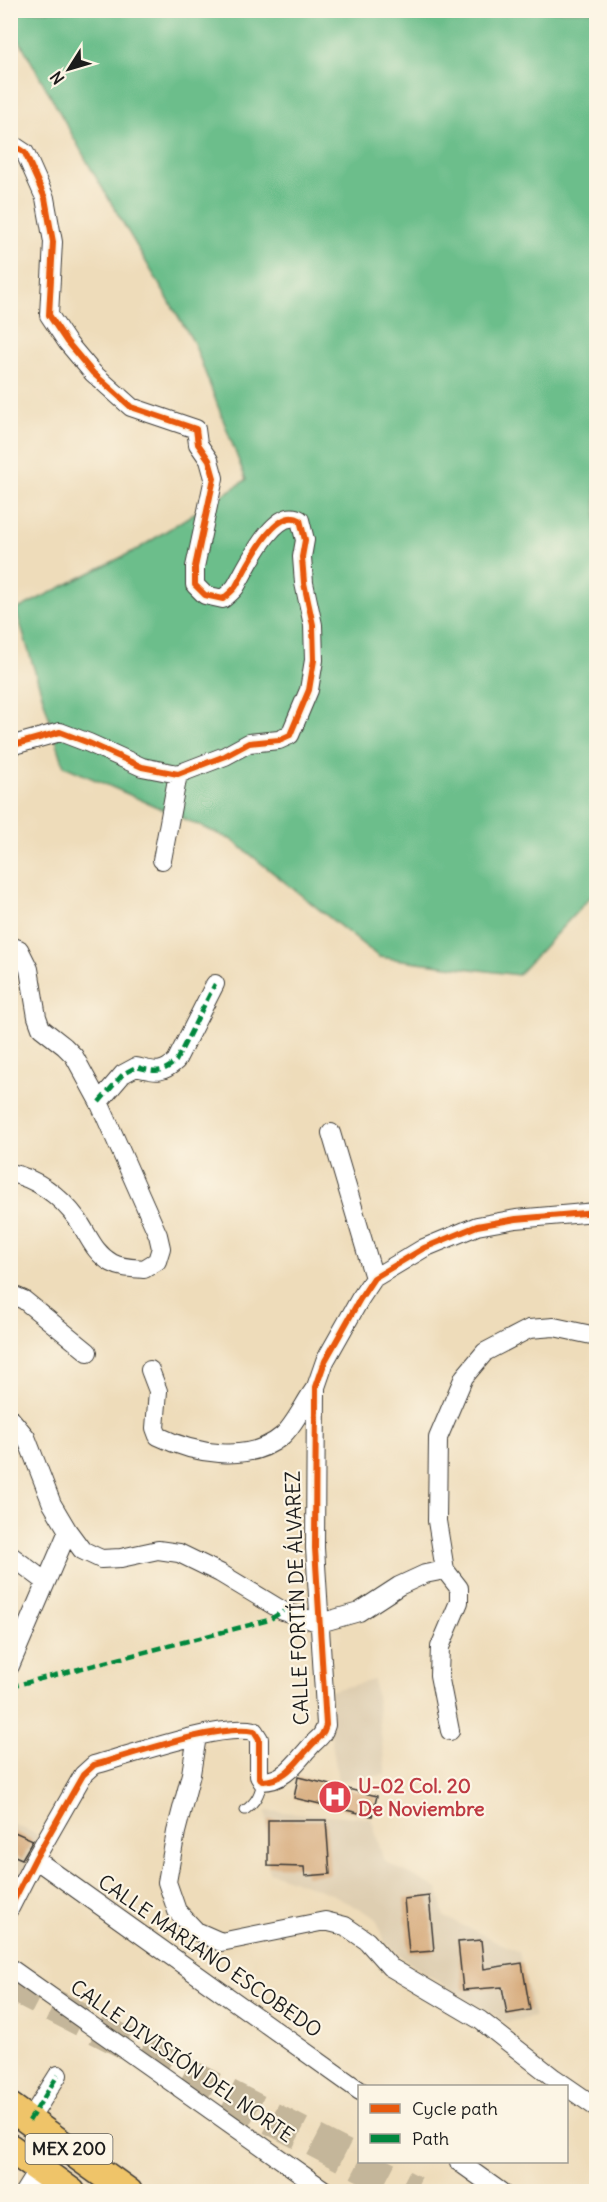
<svg xmlns="http://www.w3.org/2000/svg" width="607" height="2202" viewBox="0 0 607 2202" font-family="Delius,sans-serif">
<style>
.built{fill:#deceb1}
.forest{fill:#6cbe8b;stroke:#446d54;stroke-width:1.5}
.building{fill:#d7ac7e}
.lines{fill:none;stroke-linecap:round;stroke-linejoin:round}
.highway-tunnel{stroke:#c4b69a;stroke-width:33;stroke-dasharray:33 16;stroke-linecap:butt}
.lane-casing{stroke:#3c3934;stroke-width:11}
.street-casing{stroke:#3c3934;stroke-width:20}
.primary-casing{stroke:#3c3934;stroke-width:31}
.lane{stroke:#fff;stroke-width:9}
.street{stroke:#fff;stroke-width:18}
.primary{stroke:#efc469;stroke-width:28}
.quiet{stroke:#00873e;stroke-width:4.5;stroke-dasharray:9 4.5;stroke-linecap:butt}
.cycleway-casing{stroke:#fcf5e5;stroke-width:10}
.cycleway{stroke:#e8590c;stroke-width:6}
.labels{text-anchor:middle;stroke-width:4.5;stroke-linejoin:round;paint-order:stroke}
.shield{fill:#fcf5e5;stroke:#5f5d58;stroke-width:1.5}
.shield-label{font-size:18px;font-weight:bold;fill:#1c1c1c}
.street-label{font-size:20px;fill:#1c1c1c;stroke:#fcf5e5}
.health-label{font-size:20px;font-weight:bold;fill:#be3a42;stroke:#fcf5e5;text-anchor:start}
</style>
<rect width="100%" height="100%" fill="#fcf5e5"/>
<filter id="ink" filterUnits="userSpaceOnUse"><feTurbulence type="fractalNoise" baseFrequency=".0167" numOctaves="2"/><feDisplacementMap in="SourceGraphic" scale="12" xChannelSelector="R" yChannelSelector="G"/><feConvolveMatrix kernelMatrix="1 2 1 2 8 2 1 2 1" color-interpolation-filters="sRGB"/></filter>
<filter id="wash" filterUnits="userSpaceOnUse"><feTurbulence type="fractalNoise" baseFrequency=".008" numOctaves="4" result="noise"/><feDisplacementMap in="SourceGraphic" scale="24" xChannelSelector="R" yChannelSelector="G"/><feGaussianBlur stdDeviation="1.35" result="paint"/><feColorMatrix in="noise" values="0 0 0 0 0 0 0 0 0 0 0 0 0 0 0 0 0 1.4 0 .05"/><feComposite in="paint" operator="in"/></filter>
<g filter="url(#wash)">
<rect width="100%" height="100%" fill="#eedcba"/>
<path class="built" d="M374,1680L386,1775L338,1781L324,1692Z
M266,1811L371,1818L384,1861L438,1889L445,1917L519,1952L535,2017L505,2022L413,1966L385,1943L376,1918L332,1894L269,1872Z
M11,1823L42,1837L11,1900Z"/>
<path class="forest" d="M10,11H596V891L518,975L379,957L232,840L64,766L16,610L138,549L246,480L194,343L94,174L11,25Z"/>
<g id="blocks">
<path class="building" d="M298,1777L377,1796L372,1816L294,1798Z
M268,1820H326L330,1874L305,1876L304,1867L268,1866Z
M10,1830L33,1840L22,1859L10,1854Z
M429,1896L434,1951L409,1953L404,1899Z
M481,1940L484,1969L522,1963L530,2010L507,2014L502,1987L463,1990L458,1942Z"/>
</g>
</g>
<g filter="url(#ink)">
<use href="#blocks" fill-opacity="0" stroke="#3c3934" stroke-width="1.5"/>
<g class="lines">
<path class="highway-tunnel" d="M10,1983L414,2192"/>
<defs>
<path id="lane" d="M245,1810C256,1802 260,1794 262,1781"/>
<path id="street" d="M10,143L25,153L45,198L53,242L49,315L67,342L93,373L131,407L196,429L198,444L209,460L214,478L195,567V585L205,595L223,599C227,595 233,591 236,586C246,569 275,505 300,520L305,540L302,557L304,583L313,625L314,660L309,690L290,735L279,740L249,743L225,756L178,774L142,767L89,743L60,732L10,746
M162,860L178,774
M10,946L19,949L29,969L37,1017L41,1028L64,1046L74,1056L99,1102L158,1235L161,1248L157,1261L144,1269C133,1268 121,1268 112,1263C94,1253 89,1236 78,1220C61,1197 38,1179 10,1173
M99,1102L123,1074L136,1067C154,1071 161,1075 176,1061L215,984
M331,1133L374,1278
M10,1294L24,1300L88,1352
M150,1370L158,1391L155,1428L158,1436C194,1454 249,1464 282,1436C295,1425 305,1401 316,1387
M10,1418L26,1437L52,1504L68,1531L82,1550L101,1559L121,1558L158,1550L179,1553L220,1573L283,1611L320,1623L359,1612L399,1586L425,1574L445,1570
M10,1555L46,1582
M10,1666L68,1531
M450,1731L439,1675L440,1647L459,1602V1588L445,1570L437,1521L438,1438L464,1377L485,1352L529,1329L554,1327L596,1336
M197,1736L191,1774L176,1832L167,1882L177,1911L196,1931L221,1942L325,1921L345,1926L367,1941L390,1967L480,2020L554,2078L596,2107
M35,1859L360,2091
M10,1908L35,1859L83,1775L94,1765C131,1755 220,1723 254,1731L259,1739V1776L262,1781C285,1781 296,1762 309,1748C317,1738 322,1739 326,1725L315,1548L316,1387L325,1361L360,1299L374,1278L424,1248L477,1226L516,1219L596,1212
M10,1968L327,2192
M29,2121L58,2075
M459,2162L501,2192
M24,2192L39,2168"/>
<path id="primary" d="M10,2107L128,2192
M10,2148L71,2192"/>
</defs>
<use href="#lane" class="lane-casing"/>
<use href="#street" class="street-casing"/>
<use href="#primary" class="primary-casing"/>
<use href="#lane" class="lane"/>
<use href="#street" class="street"/>
<use href="#primary" class="primary"/>
<path class="quiet" d="M99,1102L123,1074L136,1067C154,1071 161,1075 176,1061L215,984
M10,1685L13,1686L269,1620L283,1611
M29,2121L58,2075"/>
<defs>
<path id="cycleway" d="M10,143L25,153L45,198L53,242L49,315L67,342L93,373L131,407L196,429L198,444L209,460L214,478L195,567V585L205,595L223,599C227,595 233,591 236,586C246,569 275,505 300,520L305,540L302,557L304,583L313,625L314,660L309,690L290,735L279,740L249,743L225,756L178,774L142,767L89,743L60,732L10,746
M10,1908L35,1859L83,1775L94,1765C131,1755 220,1723 254,1731L259,1739V1776L262,1781C285,1781 296,1762 309,1748C317,1738 322,1739 326,1725L315,1548L316,1387L325,1361L360,1299L374,1278L424,1248L477,1226L516,1219L596,1212"/>
</defs>
<use href="#cycleway" class="cycleway-casing"/>
<use href="#cycleway" class="cycleway"/>
</g>
</g>
<defs>
<symbol id="hospital-disc" viewBox="-11 -11 22 22"><circle r="9.5" fill="#e0444e" stroke="#fcf5e5"/><path d="M-5-5h3v3.5h4V-5h3V5h-3V1.5h-4V5h-3Z" fill="#fff"/></symbol>
</defs>
<g fill-rule="evenodd">
<use href="#hospital-disc" x="316" y="1778" width="38" height="38"/>
</g>
<g class="labels">
<rect class="shield" x="25.5" y="2134" width="87" height="30" rx="4.5"/>
<g class="shield-label">
<text x="69" y="2155">MEX 200</text>
</g>
<g class="street-label">
<text transform="translate(297 1598) rotate(-92)" y="7">CALLE FORTÍN DE ÁLVAREZ</text>
<text transform="translate(210 1956) rotate(35)" y="7">CALLE MARIANO ESCOBEDO</text>
<text transform="translate(182 2061) rotate(35)" y="7">CALLE DIVISIÓN DEL NORTE</text>
</g>
<g class="health-label">
<text x="358" y="1793">U-02 Col. 20<tspan x="358" dy="23">De Noviembre</tspan></text>
</g>
</g>
<rect width="607" height="2202" fill="none" stroke="#fcf5e5" stroke-width="36"/>
<rect x="358" y="2085" width="210" height="78" fill="#fcf5e5" stroke="#a29e95" stroke-width="1.5"/>
<rect x="370" y="2104" width="30" height="9" fill="#e8590c" stroke="#a29e95" stroke-width="1.5"/>
<text x="412" y="2115" font-size="18" fill="#1c1c1c">Cycle path</text>
<rect x="370" y="2134" width="30" height="9" fill="#00873e" stroke="#a29e95" stroke-width="1.5"/>
<text x="412" y="2145" font-size="18" fill="#1c1c1c">Path</text>
<g transform="translate(69 69) rotate(233)" stroke="#fcf5e5" stroke-width="4.5" paint-order="stroke">
<path d="M0-4.5L10 22L0 15L-10 22Z" fill="#1c1c1c"/>
<text y="-9" font-size="16" font-weight="bold" text-anchor="middle" fill="#1c1c1c">N</text>
</g>
</svg>
